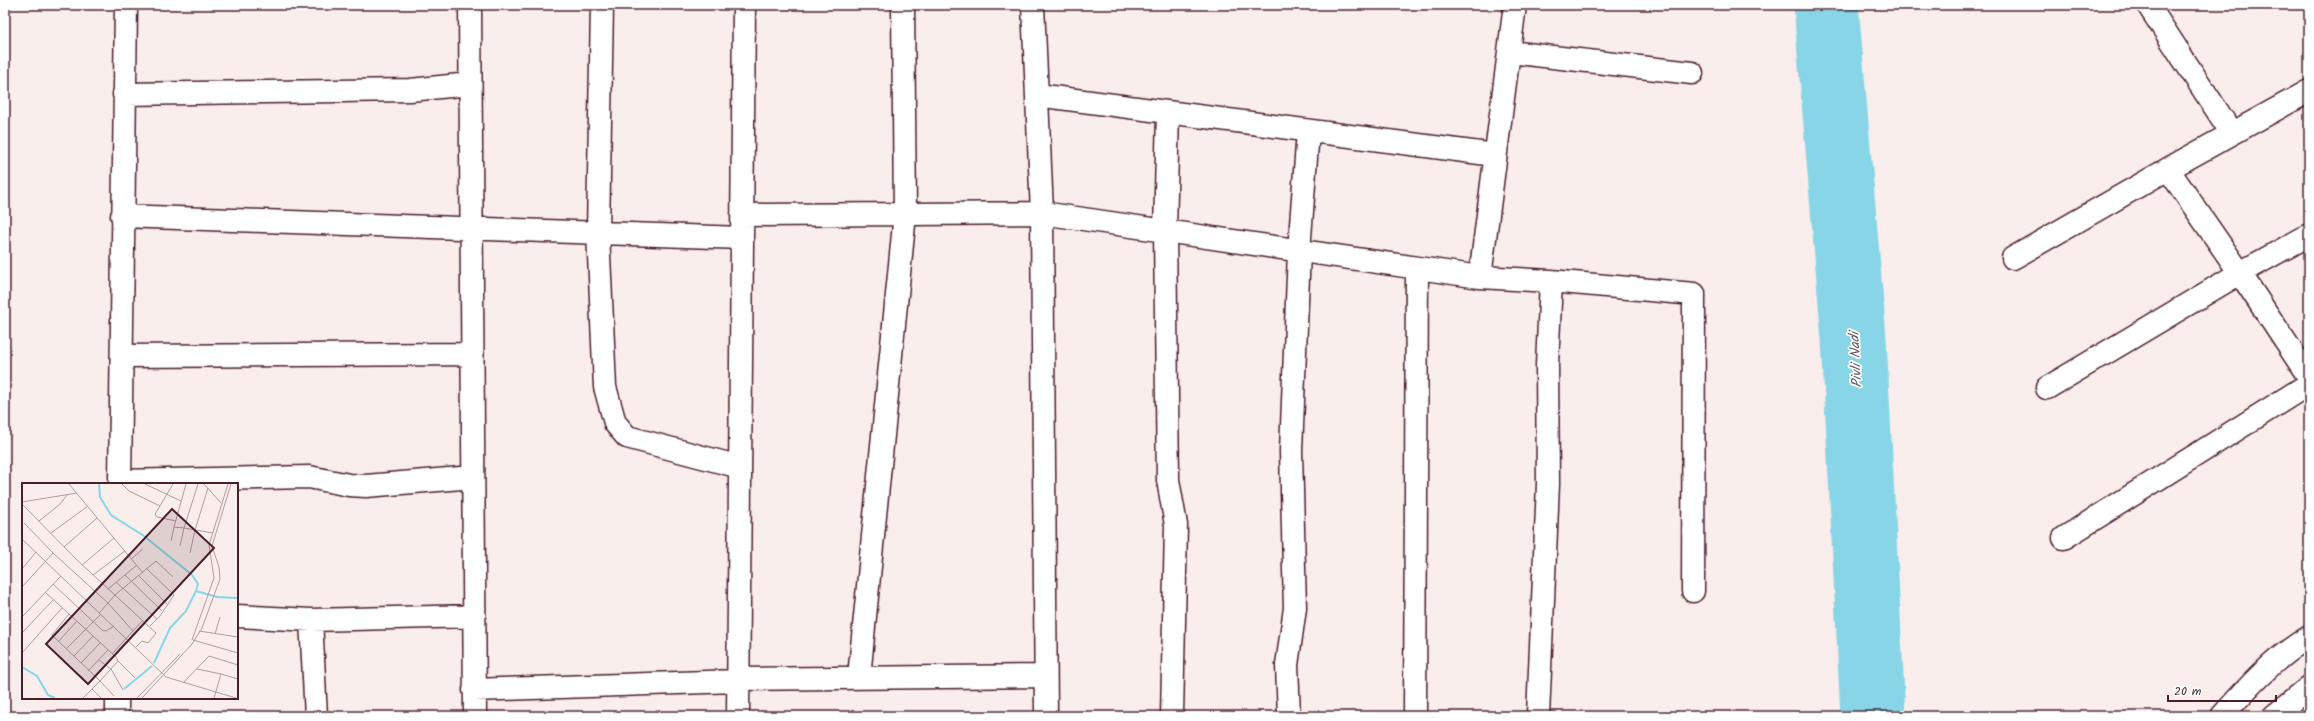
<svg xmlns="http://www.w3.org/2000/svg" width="2314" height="721" viewBox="0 0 2314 721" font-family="Kalam,sans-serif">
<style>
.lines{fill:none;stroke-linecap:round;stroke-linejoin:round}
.river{stroke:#88d5e7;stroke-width:65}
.minor-casing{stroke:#4a1f2b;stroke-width:25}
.minor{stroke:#fff;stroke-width:22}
.labels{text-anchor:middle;stroke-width:3.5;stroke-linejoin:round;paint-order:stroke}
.water-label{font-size:14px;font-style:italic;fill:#5d5663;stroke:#fff}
.inset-river{fill:none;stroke:#88d5e7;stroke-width:2}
.inset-road{fill:none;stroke:#b39b9e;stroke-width:1}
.view{fill:#4a1f2b;fill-opacity:0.15;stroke:#4a1f2b;stroke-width:2}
.inset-edge{fill:none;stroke:#4a1f2b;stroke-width:2}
</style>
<rect width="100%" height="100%" fill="#f9eeeb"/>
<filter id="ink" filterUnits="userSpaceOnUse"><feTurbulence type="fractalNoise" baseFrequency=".025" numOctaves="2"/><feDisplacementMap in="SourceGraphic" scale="8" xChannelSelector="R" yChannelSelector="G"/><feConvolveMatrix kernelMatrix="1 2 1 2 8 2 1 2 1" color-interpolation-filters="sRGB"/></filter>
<g filter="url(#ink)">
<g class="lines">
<path class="river" d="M1826,5L1854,339L1873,716"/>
<defs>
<path id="minor" d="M470,5L475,716
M602,5L598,233L605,387L615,423L627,437L740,467
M1033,5L1042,213L1046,716
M2148,5L2231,132
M1509,52L1692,73
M2309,91L2168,169L2240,273L2309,235
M124,94L410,90L470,84
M1037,95L1495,155
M1168,113L1165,231L1168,480L1176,525L1172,716
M742,215L1042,213L1480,277L1551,281L1694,294L1693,591
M122,216L742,238
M2013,258L2168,169
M1480,277L1515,5
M122,356L472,354
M2047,388L2240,273L2309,377
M120,481L309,477L349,485L366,486L473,477
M120,484L126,5
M2064,538L2309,384
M237,616L311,620L474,616
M311,620L316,716
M859,677L905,214L903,5
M474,690L736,681L738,679L1045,676
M117,716V698
M738,716L744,5
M1289,716L1287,665L1295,608L1291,451L1299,251L1308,131
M1415,716L1417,268
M1538,716L1548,484L1547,365L1551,281
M2222,716C2248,687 2276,656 2309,637
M2274,716L2309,687"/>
</defs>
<use href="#minor" class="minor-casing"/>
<use href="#minor" class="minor"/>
</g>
</g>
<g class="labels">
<g class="water-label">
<text transform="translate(1855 360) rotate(-93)" y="5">Pivli Nadi</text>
</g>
</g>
<g transform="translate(22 483)">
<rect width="216" height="216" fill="#f9eeeb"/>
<path class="inset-river" d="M77,1L78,14L89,32L122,53L170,92L176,101L174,108L195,114L216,115M132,180L148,145L164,128L174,108M0,184L15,193L26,212L33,215M102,206L130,183"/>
<path class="inset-road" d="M47,1L121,90M100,1L107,8L138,23L151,1M123,1L159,18M164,1L152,44L162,45L176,1M182,1L199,20M0,19L55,10M0,21L55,77L134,150L126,160L120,158L114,164M138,23L133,31L135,34L154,38M17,38L37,22L46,11M2,40L31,70M29,50L66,23M0,56L144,194L214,215M149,58L152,44M158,63L162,45L191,50M42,64L75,35M168,70L173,47L186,5M109,76L121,66M60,82L92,55M0,86L14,69M125,86L152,112L138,133L128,143M71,92L103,68M103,92L140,128M117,93L146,122M94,99L135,136M31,101L80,147L84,148L92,143M0,104L31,70L86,120L111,148M86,106L115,82M23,109L94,174L96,178L78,198L30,152L47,131M77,130L93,112L134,78L151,94M0,134L39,93M177,148L216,154M0,150L31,117M193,151L198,134M170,157L192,95L187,62L206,1M171,157L216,170M36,159L55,138M44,166L79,131M0,170L40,125M90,171L121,137M52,173L71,153M77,177L89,186L101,207M96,178L113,195M59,180L78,160M175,186L199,191L192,215M66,188L86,167M199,191L216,196M161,200L187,173L216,182M70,206L79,215M61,215L78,198L92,213M115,215L158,171M120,215L170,161L180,145L198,96L197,84L190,63L209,1"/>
<path class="view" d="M150,26L192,65L66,201L24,161Z"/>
<rect width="216" height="216" class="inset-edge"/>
</g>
<rect width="2314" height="721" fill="none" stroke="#fff" stroke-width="20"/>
<rect x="10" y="10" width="2294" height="701" fill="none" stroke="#4a1f2b" stroke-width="1.5" filter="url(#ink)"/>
<path d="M2168 695v6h108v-6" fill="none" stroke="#4a1f2b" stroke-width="2"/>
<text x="2174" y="695" font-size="12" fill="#4a1f2b" stroke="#ffffff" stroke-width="3" paint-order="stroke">20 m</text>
</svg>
